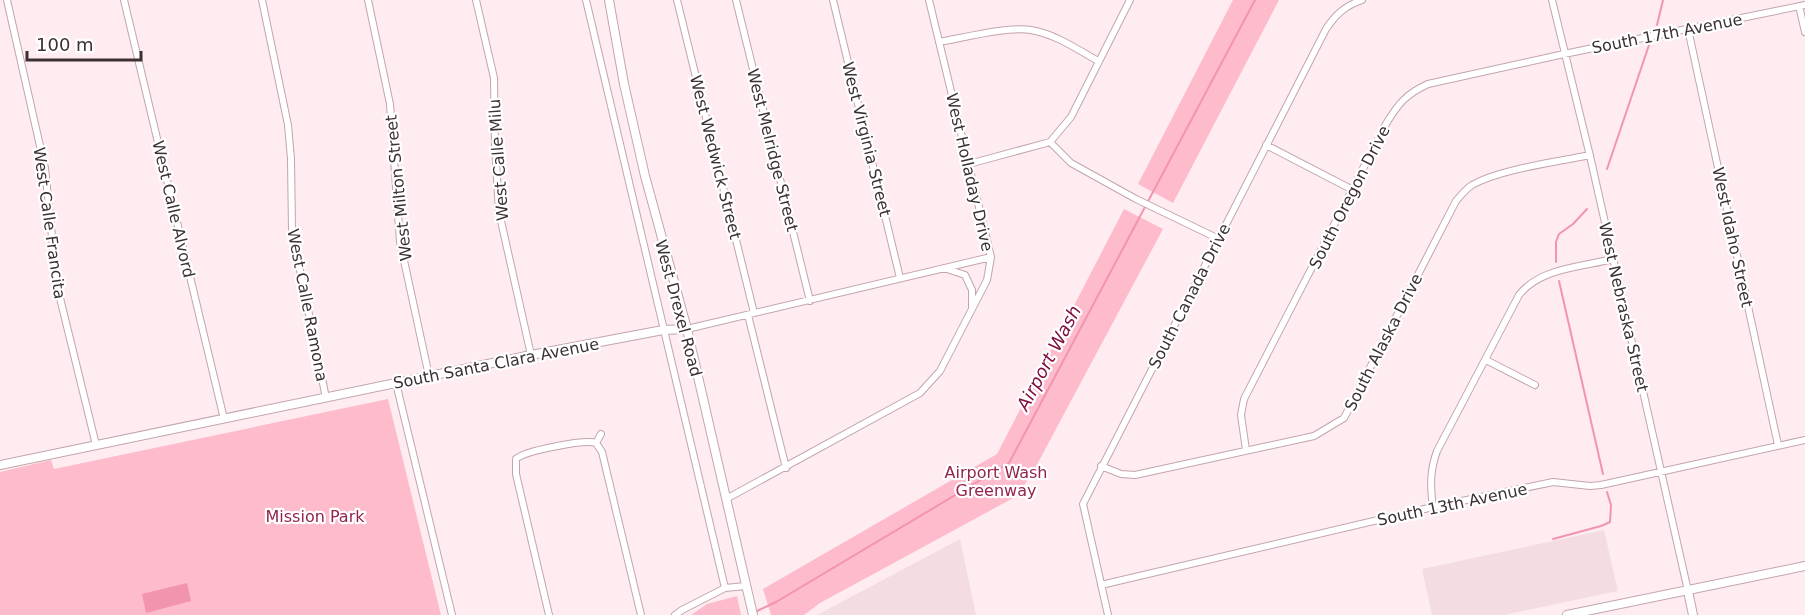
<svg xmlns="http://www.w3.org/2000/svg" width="1805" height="615" viewBox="0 0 1805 615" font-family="'DejaVu Sans',sans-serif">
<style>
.built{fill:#f3dde2}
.green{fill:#febbcc}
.water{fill:#f394ae}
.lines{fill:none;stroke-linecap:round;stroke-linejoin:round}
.stream{stroke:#f394ae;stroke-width:2}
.minor-casing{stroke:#c2a5ac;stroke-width:8}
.tertiary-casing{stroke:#c2a5ac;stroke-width:10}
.secondary-casing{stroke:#c2a5ac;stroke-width:10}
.minor{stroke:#fff;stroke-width:6}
.tertiary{stroke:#fff;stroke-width:8}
.secondary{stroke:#fff;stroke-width:8}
.labels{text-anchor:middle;stroke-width:4.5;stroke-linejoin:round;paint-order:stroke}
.street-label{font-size:16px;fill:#3c3033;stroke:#fff}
.park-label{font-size:16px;fill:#92234d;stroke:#fff}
.water-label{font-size:18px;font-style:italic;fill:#811040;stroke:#fff}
</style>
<rect width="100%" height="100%" fill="#ffecf1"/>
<path class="built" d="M1604,530L1618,591L1504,615H1432L1422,569Z
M960,539L976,615H817Z"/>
<path class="green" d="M1233,0H1279L1173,203L1138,184Z
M1124,209L1163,229L1033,472L1017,496L820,603L804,615H771L763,589L997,454Z
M388,399L441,615H0V472L51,460L54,469Z
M737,596L741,615H691L707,604Z"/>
<path class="water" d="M187,583L191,601L146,613L142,594Z"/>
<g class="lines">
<path class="stream" d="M1657,25L1663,0
M1607,169L1649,45
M1556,262V242L1559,234L1573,224L1587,209
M1559,281L1603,474
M1553,539L1601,526L1610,522L1611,505L1607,492
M755,612L776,602L1009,463L1255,0"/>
<defs>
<path id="minor" d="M7,0L45,168L55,266L60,298L96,445
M124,0L224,419
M262,0L288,125L291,159L292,231L326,398
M368,0L390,104L400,242L429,376
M476,0L494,78L495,145L499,212L531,355
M586,0L725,588
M677,0L754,313
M736,0L810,301
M833,0L900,278
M1552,0L1590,156L1688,591
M1799,6L1805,32
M1688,29L1778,445
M939,42C963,38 1009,26 1031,30C1055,34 1077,49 1098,61
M1050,142L1071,163L1136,199L1219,239
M1266,145L1353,190
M969,164L1050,142L1071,117L1130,0
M944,268L965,275L972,290V307
M748,315L786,468
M687,329L991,257
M1486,360L1535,385
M396,383L452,615
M596,443L602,452L641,615
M596,443L601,434
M1246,450L1241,415L1244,399L1386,124C1398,104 1406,94 1428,84L1564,54L1805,5
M516,459V474L549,615
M516,459C524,451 585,439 596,443
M1101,466L1121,474L1135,475L1314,436L1344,418L1456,201C1461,195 1466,189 1472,185C1500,169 1557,162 1590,155
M726,499L920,393L940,371L987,280L991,257L929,0
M1433,507C1430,487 1430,470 1437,451L1519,295C1540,268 1581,267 1613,259
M1101,585L1433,507L1553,482L1590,486L1601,485L1805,440
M675,615L682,610L725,588L746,586
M1108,615L1083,504L1326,29C1336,14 1345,6 1362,0"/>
<path id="tertiary" d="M609,0L624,84L645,176L687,329L753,615
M0,465L531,355L663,330L687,329
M1688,591L1693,615"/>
<path id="secondary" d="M1567,615L1805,566"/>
</defs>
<use href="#minor" class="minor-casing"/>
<use href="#tertiary" class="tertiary-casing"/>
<use href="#secondary" class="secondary-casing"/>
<use href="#minor" class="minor"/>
<use href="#tertiary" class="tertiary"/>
<use href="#secondary" class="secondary"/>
</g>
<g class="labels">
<g class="street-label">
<text transform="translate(1667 33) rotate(-11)" y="6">South 17th Avenue</text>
<text transform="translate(867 139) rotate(76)" y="6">West Virginia Street</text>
<text transform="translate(773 150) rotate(76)" y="6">West Melridge Street</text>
<text transform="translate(716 157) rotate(76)" y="6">West Wedwick Street</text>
<text transform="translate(498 160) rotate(-94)" y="6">West Calle Milu</text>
<text transform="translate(970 172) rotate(77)" y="6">West Holladay Drive</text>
<text transform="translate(398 188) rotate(-96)" y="6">West Milton Street</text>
<text transform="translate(1349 197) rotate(-63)" y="6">South Oregon Drive</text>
<text transform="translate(174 209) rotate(77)" y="6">West Calle Alvord</text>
<text transform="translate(50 223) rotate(82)" y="6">West Calle Francita</text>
<text transform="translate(1733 237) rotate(78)" y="6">West Idaho Street</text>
<text transform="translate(1189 296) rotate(-63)" y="6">South Canada Drive</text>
<text transform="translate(308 305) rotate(79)" y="6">West Calle Ramona</text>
<text transform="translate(1624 307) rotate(77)" y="6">West Nebraska Street</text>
<text transform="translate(679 308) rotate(75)" y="6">West Drexel Road</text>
<text transform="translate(1383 342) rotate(-63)" y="6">South Alaska Drive</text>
<text transform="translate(496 363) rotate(-11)" y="6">South Santa Clara Avenue</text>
<text transform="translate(1452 504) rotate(-12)" y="6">South 13th Avenue</text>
</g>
<g class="park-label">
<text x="996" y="478">Airport Wash<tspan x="996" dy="18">Greenway</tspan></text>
<text x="315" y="522">Mission Park</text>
</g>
<g class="water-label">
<text transform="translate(1049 358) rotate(-62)" y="6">Airport Wash</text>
</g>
</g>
<path d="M27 51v9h114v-9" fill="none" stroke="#3c3033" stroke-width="3"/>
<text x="36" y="51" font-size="18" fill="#3c3033" stroke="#ffffff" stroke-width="4.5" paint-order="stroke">100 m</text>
</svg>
